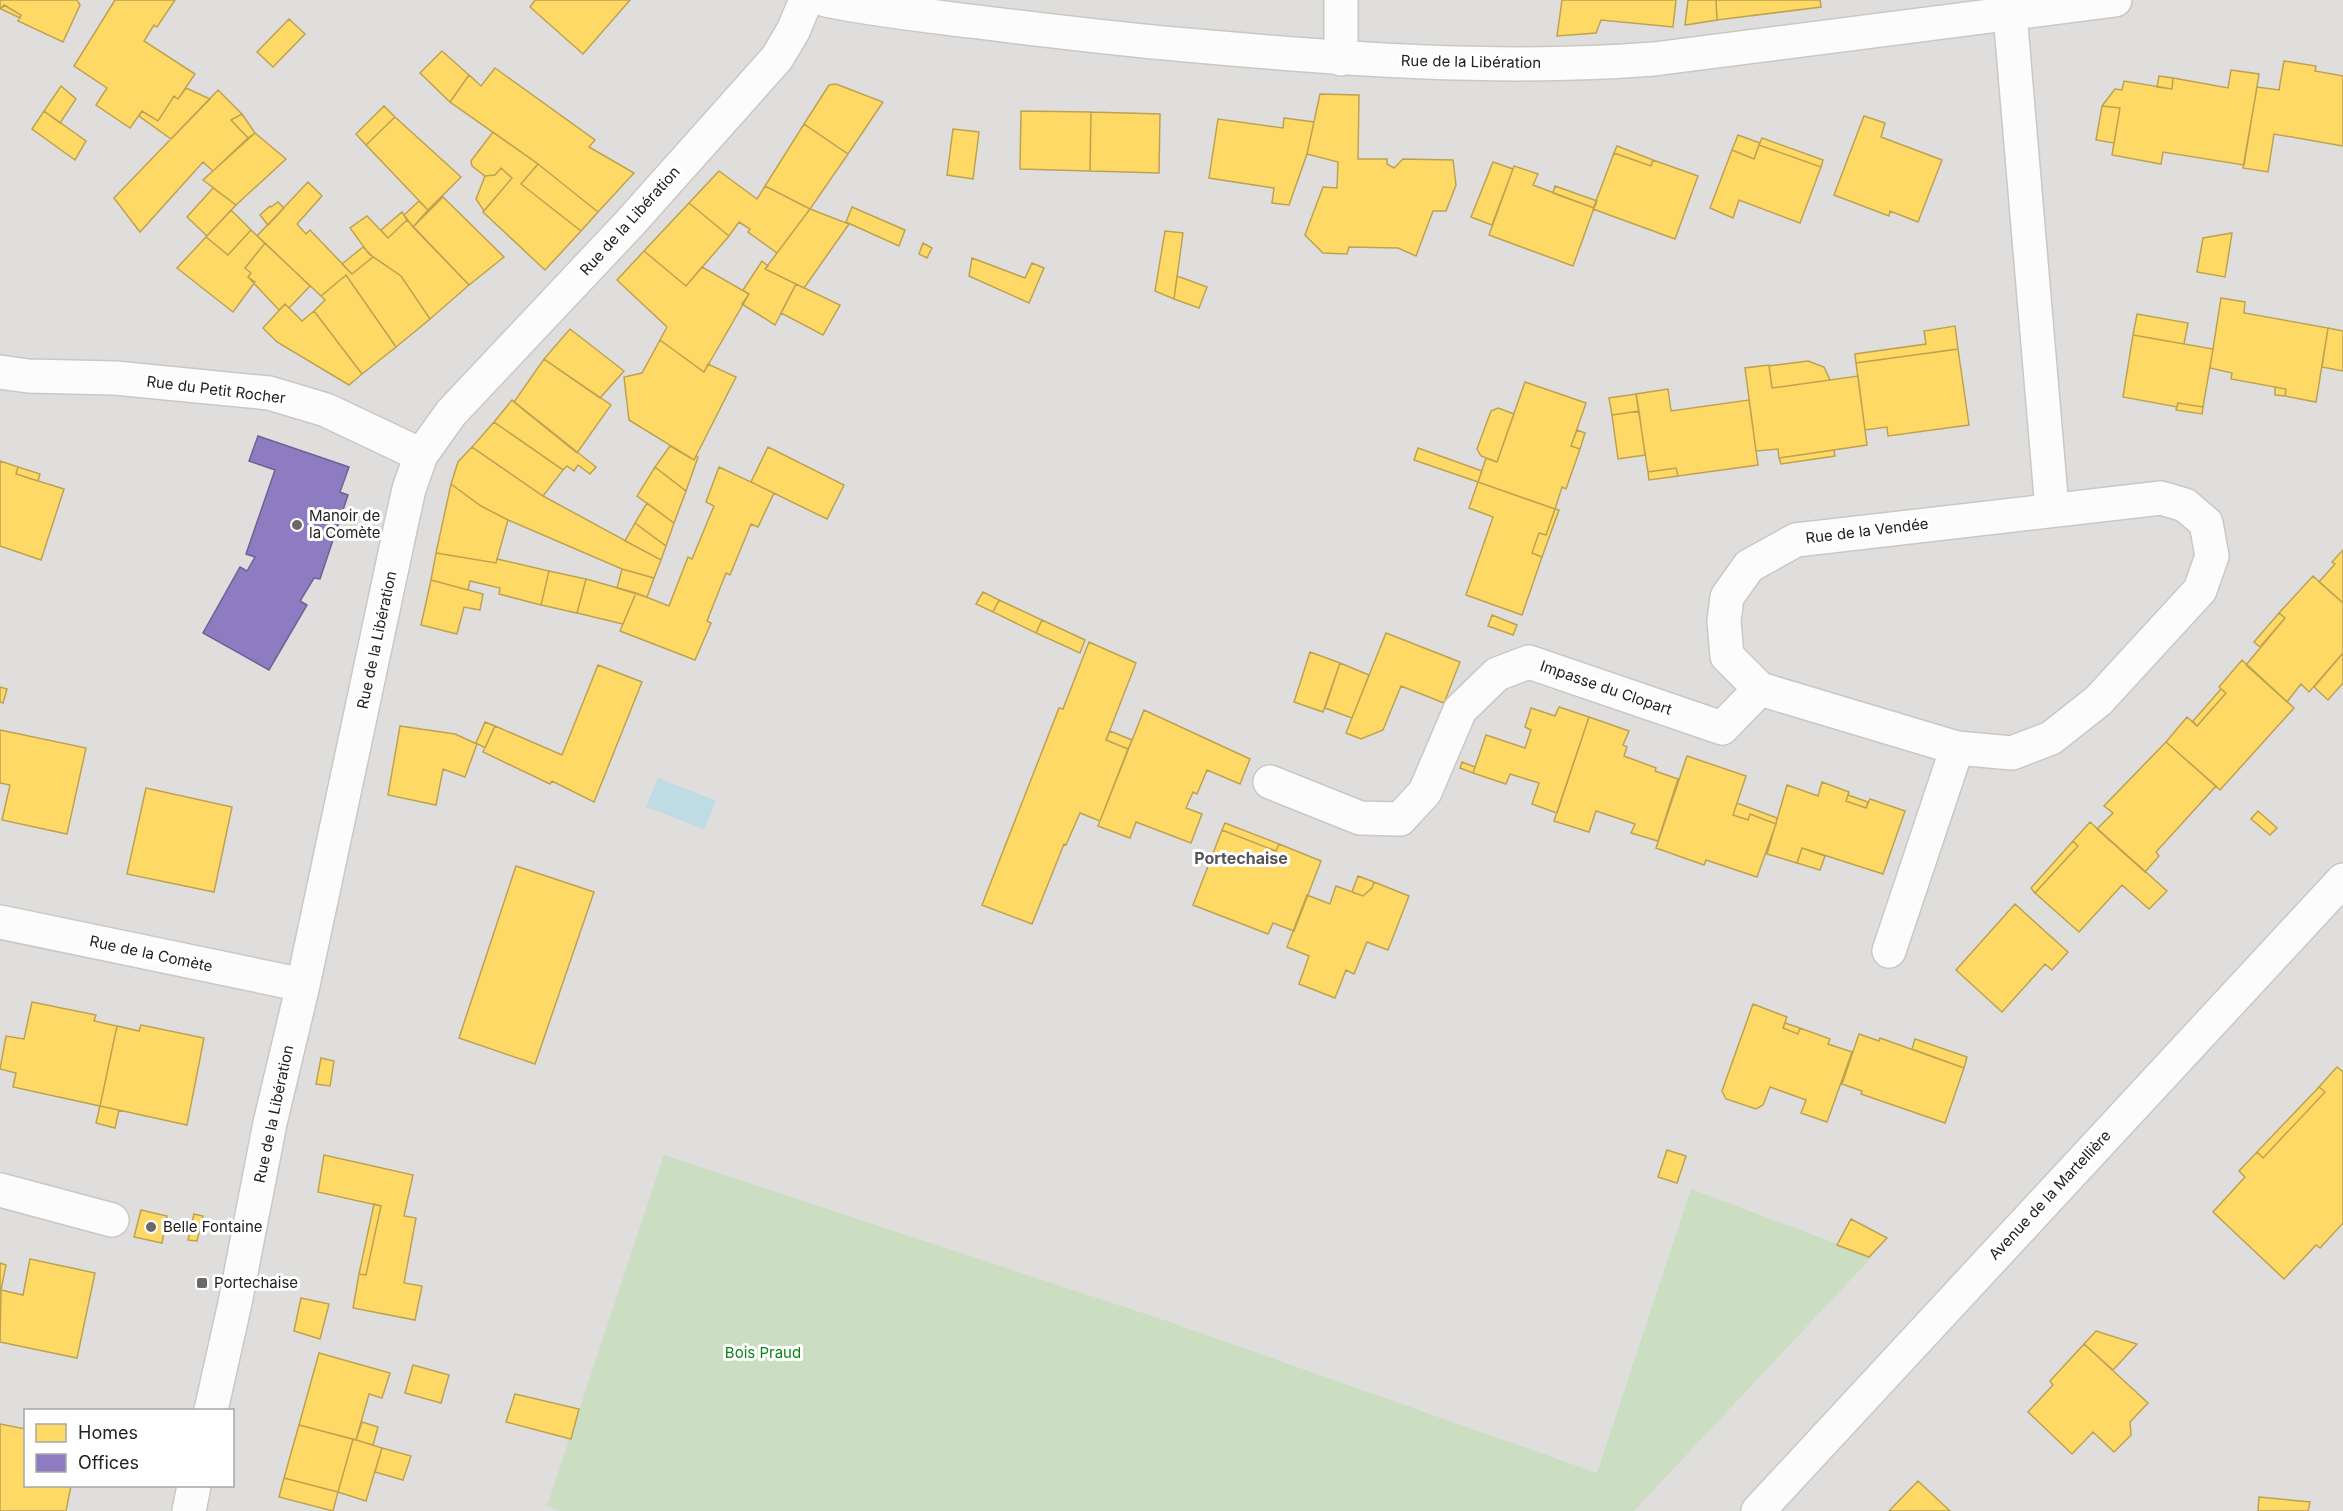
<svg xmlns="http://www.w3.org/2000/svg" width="2343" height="1511" viewBox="0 0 2343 1511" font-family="Inter,sans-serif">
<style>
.residential{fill:#dfdedc;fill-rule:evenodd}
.forest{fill:#cbdec1}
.water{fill:#bfdbe3}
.homes{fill:#ffd966;stroke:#bda252;stroke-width:1.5}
.offices{fill:#8e7cc3;stroke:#6e6193;stroke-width:1.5}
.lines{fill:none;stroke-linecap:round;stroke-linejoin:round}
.minor-casing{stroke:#c9c8c7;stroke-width:36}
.tertiary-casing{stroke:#c9c8c7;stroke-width:36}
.minor{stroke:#fdfcfc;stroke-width:33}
.tertiary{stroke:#fdfcfc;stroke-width:33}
.poi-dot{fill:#6a6968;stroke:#fff;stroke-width:2}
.labels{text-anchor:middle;stroke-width:6;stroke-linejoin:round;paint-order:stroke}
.street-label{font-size:15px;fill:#222;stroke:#fff}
.poi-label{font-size:15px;fill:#222;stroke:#fff;text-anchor:start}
.park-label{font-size:15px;fill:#0c8416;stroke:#fff}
.neighbourhood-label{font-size:16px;font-weight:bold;fill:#555;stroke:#fff}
</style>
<rect width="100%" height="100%" fill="#f0eeeb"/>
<path class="residential" d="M0,0H2343V1511H0ZM26,1410H232V1486H26Z"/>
<path class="forest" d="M664,1155L1167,1321L1597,1473L1691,1189L1872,1257L1634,1511H560L547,1506Z"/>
<path class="water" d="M658,778L716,801L704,829L646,807Z"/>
<path class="homes" d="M0,0H77L80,5L63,42L18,21L21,15L4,5L0,9Z
M115,0H175L157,27L154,25L144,41L195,74L178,99L174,96L158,121L142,111L130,128L96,105L107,88L74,66Z
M535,0H630L583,54L530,7Z
M1562,0H1676L1673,27L1601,20L1596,33L1557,36Z
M1688,0H1716L1717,20L1685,25Z
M1716,0H1820L1821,7L1717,20Z
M4,5L21,15L20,18L1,9Z
M289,19L305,34L273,67L257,52Z
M442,51L469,75L450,102L420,73Z
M2284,61L2316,66L2315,71L2343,76V146L2274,134L2268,172L2243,168L2257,87L2279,90Z
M495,68L595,140L589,147L634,173L598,212L538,164L450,102L469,75L481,86Z
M2231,70L2259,74L2244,165L2163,152L2161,164L2112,155L2120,108L2102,106L2115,89L2122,90L2124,81L2172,89L2173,78L2228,88Z
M2159,76L2173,78L2172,89L2157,87Z
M836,84L883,102L848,154L804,124L829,85Z
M61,86L76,99L60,123L44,111Z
M186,88L210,99L171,139L139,116L142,111L158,121L174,96L178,99Z
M218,90L242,114L231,120L248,138L213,171L203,162L140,232L114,198Z
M1320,94L1359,95L1358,159H1387V164L1394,168L1403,159L1453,160L1456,185L1446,211H1433L1416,256L1398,248L1349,247L1347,254L1323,253L1305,235L1323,187L1337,188L1338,162L1307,154Z
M384,106L395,117L366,145L356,134Z
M2102,106L2120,108L2114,143L2096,140Z
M44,111L86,141L75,160L32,129Z
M1021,111L1091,112L1090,171L1020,169Z
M1091,112L1160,114L1159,173L1090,171Z
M242,114L255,133L248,138L231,120Z
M1864,116L1885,123L1881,137L1942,160L1918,222L1890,211L1889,216L1834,195Z
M395,117L461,177L428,210L366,145Z
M1284,118L1314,122L1307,154L1289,205L1272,203L1274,188L1209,178L1218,119L1283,128Z
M804,124L848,154L810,209L765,186Z
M953,129L979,132L973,179L947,175Z
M493,132L538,164L521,184L581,231L545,270L483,212L512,178L501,168L495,175L485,176L472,166L471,161Z
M255,133L286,159L236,205L203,180Z
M1738,135L1760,143L1754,159L1732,150Z
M1762,138L1823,160L1821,167L1759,145Z
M1759,145L1821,167L1800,223L1739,200L1733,218L1710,208L1732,150L1754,159Z
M1617,146L1653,160L1651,166L1614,153Z
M1614,153L1651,166L1653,160L1698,176L1675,239L1593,209Z
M1493,162L1513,169L1492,225L1471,217Z
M538,164L598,212L581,231L521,184Z
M1514,166L1538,174L1533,185L1594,208L1573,266L1489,235Z
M501,168L512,178L484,211L476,199L485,176L495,175Z
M719,171L757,199L765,186L810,209L777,253L748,232L750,229L739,222L729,236L689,203Z
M308,182L322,196L297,224L306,234L310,230L352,274L373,257L401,276L430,319L396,347L346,275L321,296L257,236Z
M1555,186L1597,201L1594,208L1553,193Z
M213,188L236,205L207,236L187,217Z
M443,197L504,257L469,285L413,227Z
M419,201L428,210L413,227L404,215Z
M278,202L284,208L268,225L260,215L270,206L271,207Z
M689,203L729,236L686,286L644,251Z
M852,207L905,230L899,246L846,222Z
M810,209L849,224L804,288L765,269Z
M231,210L251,230L228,255L206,237Z
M402,212L407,220L388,238L381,230Z
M367,216L388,238L407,220L469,285L430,319L401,276L369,254L350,228Z
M251,230L265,243L245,268L251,273L248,277L255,282L233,312L177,268L206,237L228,255Z
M1165,231L1183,233L1174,299L1155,291Z
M2232,233L2225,277L2197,272L2203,238Z
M265,243L310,286L289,308L285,304L279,310L248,277L251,273L245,268Z
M923,243L932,248L927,258L919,254Z
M363,247L373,257L352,274L342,264Z
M644,251L686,286L702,267L749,294L704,372L660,340L667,327L617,280Z
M972,258L1025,278L1032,263L1044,268L1029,303L969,276Z
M762,261L768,266L765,269L796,284L775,325L742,304L749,294L743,290Z
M346,275L396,347L362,374L314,311L325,300L321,296Z
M1177,276L1207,287L1199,308L1174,299Z
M796,284L840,305L823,335L781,313Z
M2221,298L2245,302L2244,313L2328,328L2316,402L2285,396L2286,389L2231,379L2232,373L2210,368Z
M285,304L302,321L314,311L362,374L349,385L277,342L263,328Z
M2137,314L2188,323L2184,344L2133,335Z
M1955,326L1958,349L1856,363L1855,354L1926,344L1924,331Z
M2328,328L2343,331V371L2322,367Z
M570,329L624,371L600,398L544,359Z
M2133,335L2213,349L2203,407L2178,403L2177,407L2123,397Z
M660,340L704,372L708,364L736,377L694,460L629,420L624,377L642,373Z
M1958,349L1969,425L1888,436L1887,427L1865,430L1856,363Z
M544,359L611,405L577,453L514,402Z
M1808,361L1824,367L1830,380L1772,388L1769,366Z
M1769,365L1772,388L1858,376L1867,445L1779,458L1778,449L1756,451L1745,368Z
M1525,382L1586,403L1571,446L1580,449L1566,489L1562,487L1555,509L1478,482L1486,458L1497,462Z
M2275,387L2286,389L2285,396L2275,395Z
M1668,389L1671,411L1749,400L1758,465L1678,476L1676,468L1648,472L1636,394Z
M1636,394L1639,411L1612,415L1609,398Z
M512,400L596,467L590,474L578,465L574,471L567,466L563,470L494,422Z
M2178,403L2203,407L2202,414L2176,410Z
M1498,408L1514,414L1497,462L1481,456L1477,449L1491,411Z
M1639,411L1645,455L1618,459L1612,415Z
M494,422L563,470L543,496L472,447Z
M1577,430L1585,433L1580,449L1571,446Z
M670,446L694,460L696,456L698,457L686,491L655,467Z
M472,447L543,496L661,560L654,578L622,569L508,520L481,506L451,484L458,462Z
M768,447L844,485L827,519L751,482Z
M1418,448L1482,471L1478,482L1414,460Z
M1834,450L1835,456L1781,464L1779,458Z
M0,461L18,467L16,474L64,489L41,560L0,546Z
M18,467L40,474L38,481L16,474Z
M655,467L686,491L674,523L637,496Z
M719,467L774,493L758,527L751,524L730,575L726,573L707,621L711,623L695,660L620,631L636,593L669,606L688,557L692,559L714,506L706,502Z
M1676,468L1678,476L1649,480L1648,472Z
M1478,482L1555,509L1546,535L1539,533L1532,553L1542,557L1522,615L1466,595L1493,517L1469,508Z
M451,484L481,506L508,520L496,563L436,553Z
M647,503L674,523L666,546L635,523Z
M1555,509L1559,510L1542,557L1532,553L1539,533L1546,535Z
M635,523L666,546L661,560L625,541Z
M2343,550V603L2319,582L2335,564L2332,562Z
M436,553L496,563L497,559L549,571L541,605L499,594L500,588L470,581L468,590L431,580Z
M622,569L654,578L647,597L617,588Z
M549,571L586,579L577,613L541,605Z
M2313,576L2343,603V653L2309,692L2301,684L2287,702L2246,665L2285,618L2279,613Z
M586,579L636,593L623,624L577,613Z
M431,580L483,594L480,610L464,607L457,634L421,625Z
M983,592L999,600L993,612L976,604Z
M999,600L1042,620L1036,633L993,612Z
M2279,613L2285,618L2260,647L2254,642Z
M1492,615L1517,625L1513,635L1488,626Z
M1042,620L1085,640L1080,653L1036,633Z
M1386,633L1460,662L1444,703L1401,686L1383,730L1361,739L1346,733Z
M1089,642L1136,663L1106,740L1128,749L1100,821L1080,813L1066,845L1064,844L1032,924L982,905L1059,708L1063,709Z
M1310,652L1340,663L1323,712L1294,702Z
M2343,653V683L2328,700L2314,687Z
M2242,660L2294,708L2220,790L2166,742L2187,717L2197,726L2226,693L2219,687Z
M1340,663L1369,675L1352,718L1325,708Z
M598,665L642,682L594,802L552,781L550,784L483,752L495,726L562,755Z
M0,687L7,689L3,703L0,702Z
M2221,689L2226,693L2197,726L2193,721Z
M1559,707L1589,717L1557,813L1532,804L1539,783L1510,774L1506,784L1473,773L1486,735L1525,748L1531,730L1525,727L1531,708L1555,716Z
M1144,710L1250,759L1240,784L1207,770L1197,794L1193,792L1186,808L1202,814L1191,843L1136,822L1130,838L1098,826Z
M1589,717L1629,731L1623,745L1627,747L1624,756L1656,768L1655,771L1678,779L1658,841L1631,833L1635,824L1596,811L1589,832L1554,821Z
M485,722L495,726L485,748L476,743Z
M400,726L455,734L477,744L465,777L443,769L436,805L388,795Z
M0,730L86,748L67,834L2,820L10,785L0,783Z
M1110,731L1132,740L1128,749L1106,740Z
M2166,742L2216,786L2156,852L2159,856L2145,872L2097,829L2113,813L2104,806Z
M1687,756L1746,776L1733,815L1748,820L1750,814L1776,824L1757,877L1706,860L1704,865L1656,848Z
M1462,762L1475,767L1473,773L1460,768Z
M1822,782L1849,792L1846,801L1866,808L1870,799L1905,811L1883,874L1802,848L1797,863L1767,854L1787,785L1818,796Z
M146,788L232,807L214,892L127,874Z
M1848,795L1868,802L1866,808L1846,801Z
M1737,803L1777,818L1776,824L1750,814L1748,820L1733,815Z
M2258,811L2277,828L2270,835L2251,819Z
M2090,822L2167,891L2149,909L2122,885L2079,932L2035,893L2078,846L2073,841Z
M1225,823L1279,844L1276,851L1222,830Z
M1222,830L1276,851L1279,844L1321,861L1294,931L1273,923L1268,934L1193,905Z
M2073,841L2078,846L2035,893L2031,888Z
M1802,848L1825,856L1820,870L1797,863Z
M516,866L594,892L535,1064L459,1038Z
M1358,876L1374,882L1372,888L1363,896L1352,892Z
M1374,882L1409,896L1388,950L1367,942L1354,974L1346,970L1335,998L1299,984L1309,956L1287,947L1307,895L1330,904L1336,886L1363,896L1372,888Z
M2015,904L2068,952L2052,970L2045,964L2002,1012L1956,970Z
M32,1002L96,1015L94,1021L117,1026L100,1106L13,1087L16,1073L0,1069L6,1036L24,1039Z
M1753,1004L1787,1017L1783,1028L1798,1034L1800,1028L1830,1039L1828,1044L1852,1052L1827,1122L1801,1113L1806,1100L1770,1087L1763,1105L1756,1109L1726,1099L1722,1091Z
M1785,1023L1800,1028L1798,1034L1783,1028Z
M141,1025L204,1038L187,1125L100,1106L117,1026L139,1031Z
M1859,1034L1879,1041L1880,1038L1964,1068L1945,1123L1861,1094L1862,1091L1842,1084Z
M1915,1039L1967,1057L1964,1068L1912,1049Z
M321,1058L334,1061L330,1086L316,1084Z
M2337,1067L2343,1072V1223L2320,1248L2316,1245L2284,1279L2213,1212L2245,1177L2239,1171L2257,1152L2263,1158L2325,1092L2319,1087Z
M2319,1087L2325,1092L2263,1158L2257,1152Z
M100,1106L119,1110L115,1128L96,1123Z
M1667,1150L1686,1156L1677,1183L1658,1177Z
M324,1155L413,1175L404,1216L416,1218L404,1283L422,1286L415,1320L353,1308L359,1274L366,1275L381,1206L318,1192Z
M374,1204L381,1206L366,1275L359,1274Z
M141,1210L167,1216L162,1243L134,1237Z
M194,1214L203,1216L197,1241L188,1240Z
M1851,1219L1887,1238L1869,1257L1837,1245Z
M30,1259L95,1273L77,1358L0,1342L1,1290L23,1295Z
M0,1263L6,1265L0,1295Z
M301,1298L329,1304L320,1339L294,1331Z
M2096,1331L2137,1344L2113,1370L2084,1344Z
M2084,1344L2148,1403L2130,1422L2131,1435L2114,1452L2093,1432L2072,1454L2028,1412L2053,1385L2050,1381Z
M319,1353L390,1373L382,1398L369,1394L356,1440L299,1425Z
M413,1365L449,1375L441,1403L405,1393Z
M515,1394L579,1409L571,1439L506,1422Z
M362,1422L378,1427L373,1445L356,1440Z
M0,1424L26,1429V1486H71L66,1511H0Z
M299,1425L353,1439L338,1492L284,1478Z
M353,1439L382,1448L366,1501L338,1492Z
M382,1448L411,1456L403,1480L375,1472Z
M284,1478L338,1492L333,1511L279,1497Z
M1918,1481L1950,1511H1889Z
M2259,1497L2310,1502L2308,1511H2258Z"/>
<path class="offices" d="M258,436L349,467L340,492L348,495L320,579L314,578L300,601L307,605L269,670L203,633L240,567L247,571L255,557L246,554L275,470L249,461Z"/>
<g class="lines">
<defs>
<path id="minor" d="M826,0C874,10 922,15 970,21C1042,30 1114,39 1187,45C1342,59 1498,71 1654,59L2115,0
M2010,14L2052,509
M1341,59V0
M0,372L28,376L115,378L269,393L326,410L421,455
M2161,498L2185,505L2206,523L2212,556L2200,590L2098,701L2051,738L2012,753L1957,748L1760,689L1727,656L1724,621L1727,597L1749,566L1796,540Z
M1270,782L1360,818L1400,819L1425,792L1460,710L1497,674L1529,662L1722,728L1760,689
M0,922L303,985
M1889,951L1957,748
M0,1190L112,1220
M211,1410L235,1303L270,1123L303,985L401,525L409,489L421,455L451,413L629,224L777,58L793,31L806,0
M189,1511L194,1486"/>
<path id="tertiary" d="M1758,1511L2343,880"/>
</defs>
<use href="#minor" class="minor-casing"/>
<use href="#tertiary" class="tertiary-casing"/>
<use href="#minor" class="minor"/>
<use href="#tertiary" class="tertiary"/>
</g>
<g class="poi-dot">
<circle cx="297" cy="525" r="6"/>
<circle cx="151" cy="1227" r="6"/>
<rect x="196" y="1277" width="12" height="12" rx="3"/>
</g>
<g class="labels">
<g class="street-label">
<text transform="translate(1471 62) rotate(1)" y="5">Rue de la Libération</text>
<text transform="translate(630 221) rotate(-48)" y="5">Rue de la Libération</text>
<text transform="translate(216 390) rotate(7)" y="5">Rue du Petit Rocher</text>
<text transform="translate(1867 531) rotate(-7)" y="5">Rue de la Vendée</text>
<text transform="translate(377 640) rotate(-78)" y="5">Rue de la Libération</text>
<text transform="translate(1606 688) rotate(19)" y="5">Impasse du Clopart</text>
<text transform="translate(151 954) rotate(12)" y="5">Rue de la Comète</text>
<text transform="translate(274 1114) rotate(-78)" y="5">Rue de la Libération</text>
<text transform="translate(2050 1195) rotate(-47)" y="5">Avenue de la Martellière</text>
</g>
<g class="poi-label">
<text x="309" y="521">Manoir de<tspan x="309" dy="17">la Comète</tspan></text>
<text x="163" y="1232">Belle Fontaine</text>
<text x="214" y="1288">Portechaise</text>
</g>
<g class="park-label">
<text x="763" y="1358">Bois Praud</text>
</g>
<g class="neighbourhood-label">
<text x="1241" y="864">Portechaise</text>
</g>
</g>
<rect x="24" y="1409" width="210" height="78" fill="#ffffff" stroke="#a7a7a7" stroke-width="1.5"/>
<rect x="36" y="1424" width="30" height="18" fill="#ffd966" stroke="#a7a7a7" stroke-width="1.5"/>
<text x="78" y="1439" font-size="18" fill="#222222">Homes</text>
<rect x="36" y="1454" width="30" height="18" fill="#8e7cc3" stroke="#a7a7a7" stroke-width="1.5"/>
<text x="78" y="1469" font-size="18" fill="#222222">Offices</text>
</svg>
